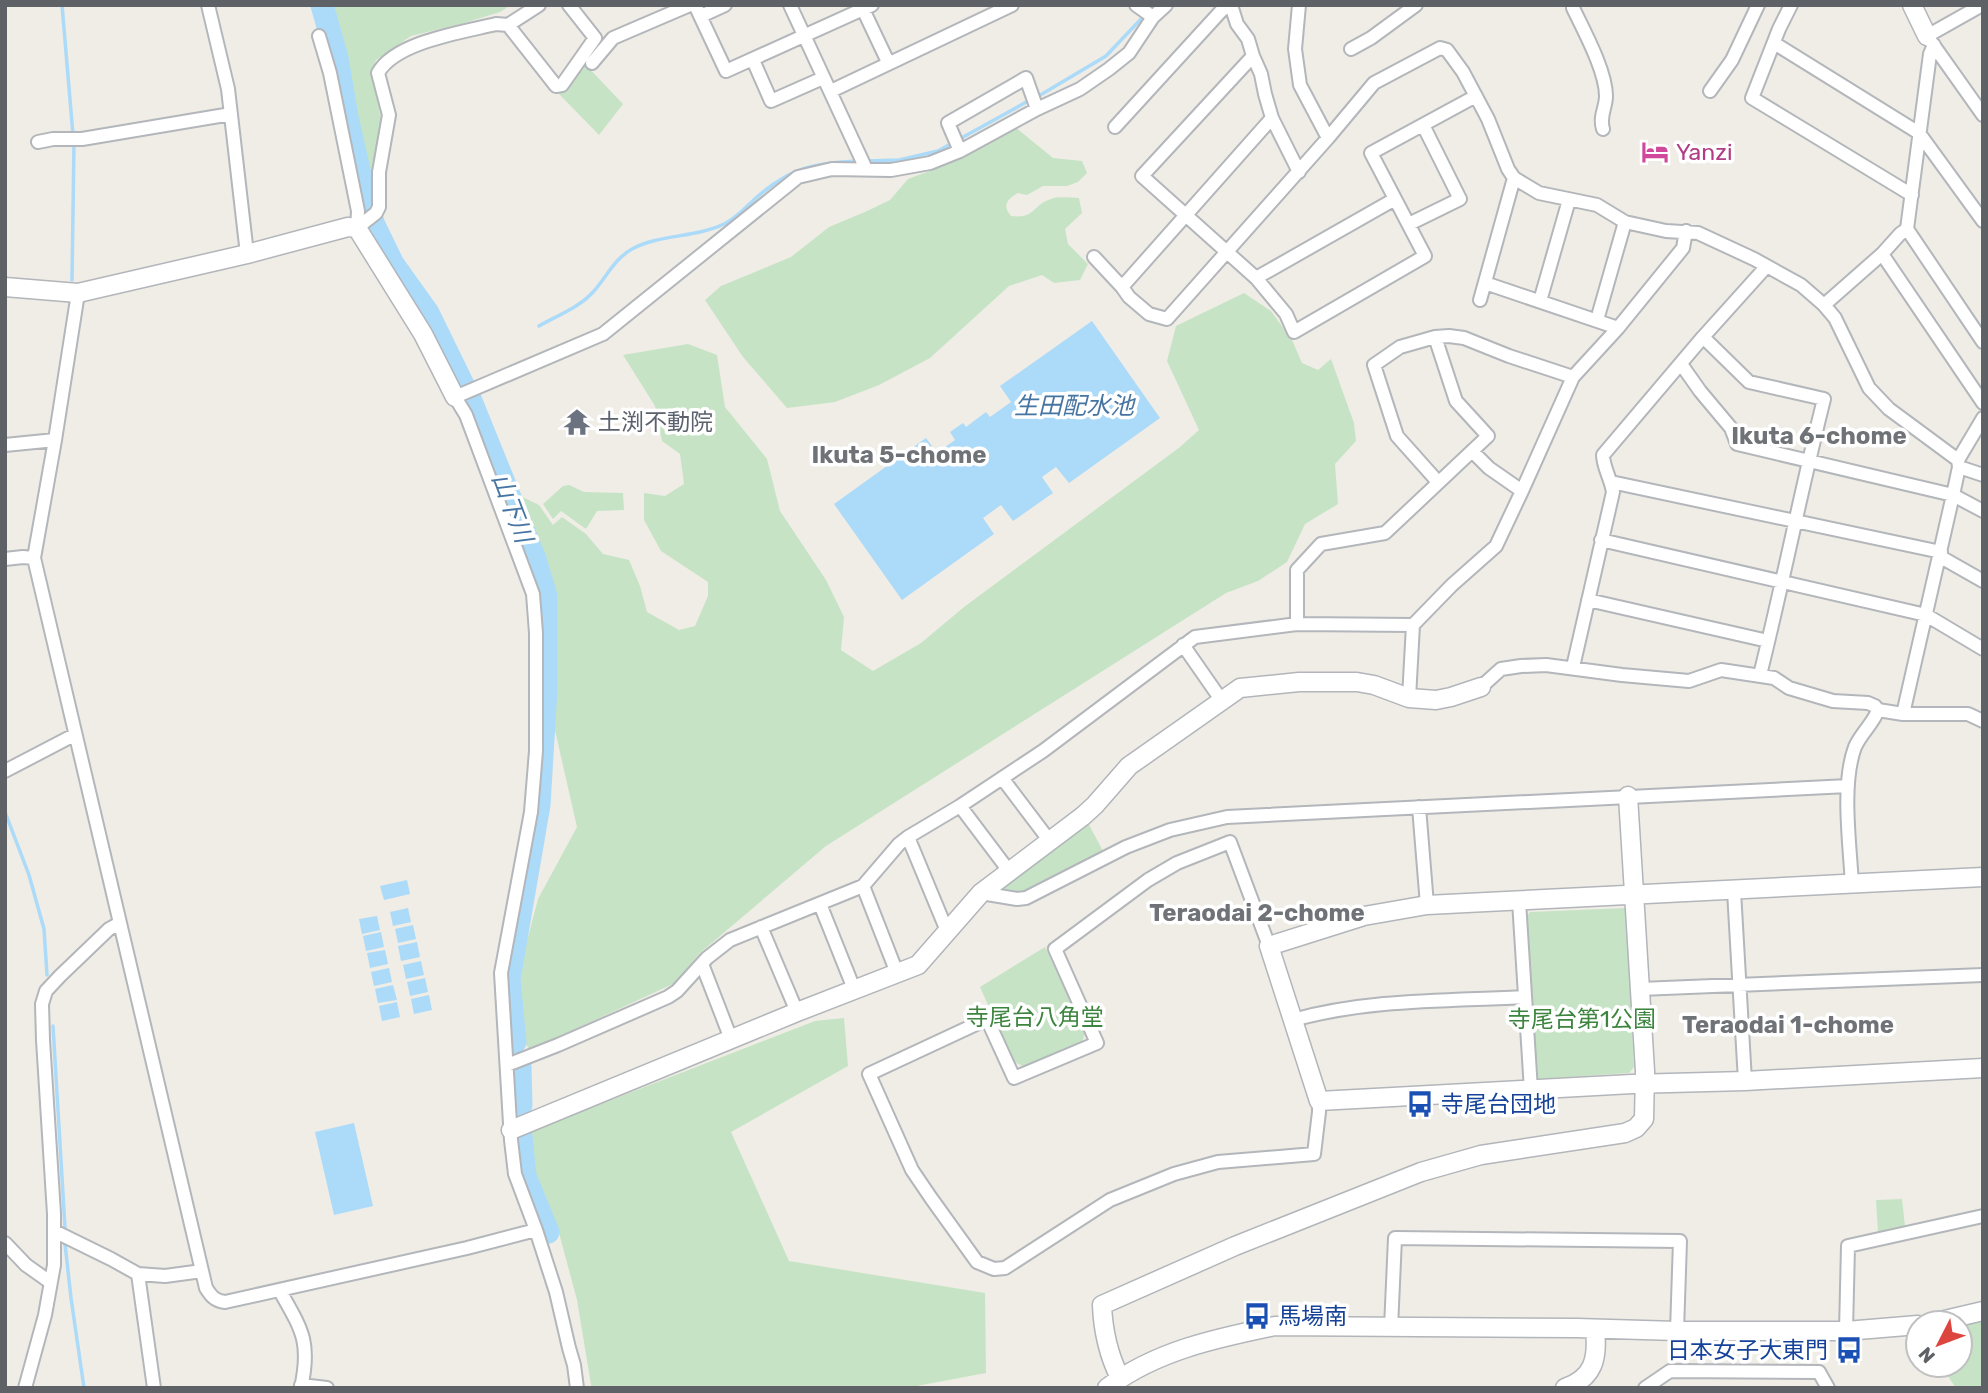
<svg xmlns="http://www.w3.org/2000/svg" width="1988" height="1393" viewBox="0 0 1988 1393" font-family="Rubik,'Noto Sans JP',sans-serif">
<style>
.green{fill:#c6e4c5}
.water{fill:#acdaf9}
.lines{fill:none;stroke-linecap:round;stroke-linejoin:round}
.stream{stroke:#acdaf9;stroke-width:3.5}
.river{stroke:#acdaf9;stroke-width:23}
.street-casing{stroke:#b3b6ba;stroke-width:16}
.secondary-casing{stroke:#b2b5ba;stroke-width:21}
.street{stroke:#fff;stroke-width:12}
.secondary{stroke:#fff;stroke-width:18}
.labels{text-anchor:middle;stroke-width:7;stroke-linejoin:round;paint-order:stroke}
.hotel-label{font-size:23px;fill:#b23c85;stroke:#fff;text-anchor:start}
.worship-label{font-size:23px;fill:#5b616d;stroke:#fff;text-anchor:start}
.park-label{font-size:23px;fill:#3d853e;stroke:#fff}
.transit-label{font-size:23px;fill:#164399;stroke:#fff;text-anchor:start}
.water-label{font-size:24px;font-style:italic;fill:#4775a2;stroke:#fff}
.neighbourhood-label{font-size:24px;font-weight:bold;fill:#6f7377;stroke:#fff}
</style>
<rect width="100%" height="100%" fill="#efede6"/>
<path class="green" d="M328,5H511L500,12L464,23L411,36L376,60L371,72L381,118L372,171L375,201L371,203L343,57Z
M586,65L623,104L599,135L559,94Z
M1015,127L1053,158L1082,161L1087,173L1078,182L1067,186H1043L1027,195L1018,193C1007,199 1002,206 1011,216C1036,219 1032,205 1051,199C1059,196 1071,198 1079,198L1082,213L1065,229L1068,244L1088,264L1080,280L1054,283L1042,275L1009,286L930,358L879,385L835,402L787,408L743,357L705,300L721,286L791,257L829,227L865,212L890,200L908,179L946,165Z
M1244,293L1271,311L1292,340L1302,363L1318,370L1331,359L1354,423L1356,441L1335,464L1338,504L1305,524L1287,562L1258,581L1226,593L826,846L700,953L675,983L530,1050L520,1036L518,975L538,899L577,827L554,726L555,657L550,595L537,546L514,493L539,505L553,525L562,517L586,534L603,554L629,560L640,586L647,612L679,630L695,626L708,596V582L661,551L644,520V493L665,496L684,484L680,454L662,441L655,406L623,355L688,344L717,355L725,407L767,459L780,511L826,580L844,617L841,650L873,671L921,643L964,607L1180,447L1199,430L1167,361L1176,326Z
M569,485L584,492L623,493L624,510L597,511L586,529L561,511L553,519L543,504L563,486Z
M1087,821L1103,851L1026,891L1005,893L1003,886Z
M1626,908L1634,1067L1629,1073L1539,1079L1536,1076L1527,916L1530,912Z
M1045,947L1085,1033L1082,1043L1023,1066L1014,1062L980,987Z
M844,1018L848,1066L731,1132L789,1261L985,1293L986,1373L906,1388H593L591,1385L577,1300L559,1233L534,1177L531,1131L815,1021Z
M1902,1199L1905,1226L1878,1232L1876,1200Z
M1983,1318V1388H1956L1943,1369V1365H1960V1326Z"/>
<path class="water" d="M1092,321L1160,418L1069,483L1056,467L1042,477L1053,493L1013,521L1001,505L983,518L994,534L902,600L834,504L926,438L937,453L955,440L950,432L963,423L966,427L986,412L990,417L1011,402L1000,386Z
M407,880L410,894L384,900L380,886Z
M408,908L411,922L393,926L390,912Z
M377,916L380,930L362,934L359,919Z
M413,925L416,939L398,943L395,929Z
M381,932L384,947L366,951L363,936Z
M417,942L420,957L401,961L398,946Z
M385,950L388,964L370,968L367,953Z
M421,961L424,975L406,979L403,965Z
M389,968L392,982L374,986L371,972Z
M425,978L428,992L410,996L407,982Z
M393,985L397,1000L378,1003L375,989Z
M429,995L432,1010L414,1014L411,999Z
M397,1002L400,1017L382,1021L379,1006Z
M354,1123L373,1206L334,1215L315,1132Z"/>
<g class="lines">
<path class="stream" d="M62,5L73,135
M1037,97L1106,56L1141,19
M867,161L899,160L938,151L1030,100
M72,280L74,142
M539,326C556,316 580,307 593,292C606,278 614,259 632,249C660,234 695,238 724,224C736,219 747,206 757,197C792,167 814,163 859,161
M5,812L29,875L44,929L47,975
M53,1026L65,1228
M65,1244L71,1298L84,1388"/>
<path class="river" d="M322,5L337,58L347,117L367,205L374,225L393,264L428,313L471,401L535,559L546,596V689L539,805L509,979L515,1042
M520,1067L521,1105
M521,1137L525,1176L548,1232"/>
<defs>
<path id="street" d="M208,5L228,89L247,254
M695,5L726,71L872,5
M790,5L866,169
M861,5L888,62
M1136,5L1153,17
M1231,5L1237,24L1248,39L1253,56L1261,74L1265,94L1272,118L1299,172
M1299,5L1295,49L1300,85L1328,138
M1574,5L1573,8C1584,31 1606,71 1606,96C1606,108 1599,116 1603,129
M1791,5L1779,29L1752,98L1912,195
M1982,5L1927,36L1983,115
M701,16L725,5
M508,25L556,86L562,85L595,38L569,5
M319,36L330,73L358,211L357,228
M1774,43L1919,133L1983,221
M1934,45L1930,54L1907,229L1983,342
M1351,49L1371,38L1416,5
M1253,56L1142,176L1256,278L1395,199
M753,60L771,101L823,78
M592,63L613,38L690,5
M831,91L1012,5
M1710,91L1732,60L1758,5
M1115,127L1222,10L1231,5
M38,142L53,139H82L231,114
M960,151L948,123L1026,78L1037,109
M1409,224L1460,199L1423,125
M357,228L376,213L379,207V172L389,115L378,73C395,42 463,32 496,24L508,25L539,5
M1882,254L1983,403
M1094,257L1122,287L1129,297L1149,314L1167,319L1328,138L1374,83L1440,48L1447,50L1463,72L1488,119L1508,169L1514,178L1539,193L1597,205L1625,222L1666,231L1698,233L1754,259L1801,285L1824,305L1835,318L1869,388L1889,409L1958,460
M1256,278L1286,314L1294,332L1425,256L1371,153L1476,96
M1485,283L1618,328
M1122,287L1272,118
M78,293L55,440L34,558L206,1288C211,1296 215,1301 225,1302L467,1248L536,1230
M1480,300L1514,178
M1540,301L1569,200
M1824,305L1882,254L1900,234L1907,229
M1597,320L1625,222
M1703,337L1749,382L1824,399C1801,490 1783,583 1760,675
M1681,364L1700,391L1731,428L1737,444L1953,495L1983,511
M5,445L55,440
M1472,451L1489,468L1522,491
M1959,467L1983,475
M1438,482L1397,436L1374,365L1400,347L1435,337L1449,336L1464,338L1509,356L1573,377
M1611,482L1941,552
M1601,540L1926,615L1983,649
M1939,556L1983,581
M5,559L23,557L34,558
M1588,600L1768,641
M1297,624V570L1321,544L1385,533L1488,436L1456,401L1435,337
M1183,645L1222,701
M1573,667L1613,492C1611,479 1603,467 1603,455L1703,337L1766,267
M1481,687L1501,669L1521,666L1546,665L1622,675L1689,681L1721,670L1774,678L1789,688L1833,701L1868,703L1875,706L1878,710L1903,714H1968L1983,721
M1409,698L1413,625L1452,585L1496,546L1522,491L1573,377L1618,328L1683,248L1686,231
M1903,714L1953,495L1959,467L1958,460L1983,418
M5,771L74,735
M1002,778L1049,840
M960,806L1009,871
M1419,807L1427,905
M908,837L947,931
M1852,885C1850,845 1841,784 1855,747C1861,733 1873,724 1878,710
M863,886L897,973
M1734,891L1745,1081
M981,893L1017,899L1026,898L1126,847L1170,830L1227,817L1848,786
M1519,901L1531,1090
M820,904L854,989
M761,927L797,1012
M1269,946L1230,842L1177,863L1148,880L1055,949L1097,1043L1014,1078L987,1019L869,1074L912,1170L931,1198L977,1262L994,1269L1005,1268L1110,1200L1174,1174L1218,1162L1314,1154L1319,1112V1101
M702,964L731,1039
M1640,989L1983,975
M1293,1020C1368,999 1448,1001 1525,997
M507,1065L558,1045L668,997L677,991L707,958L730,940L863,886L899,844L908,837L960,806L1043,751L1195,637L1297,624L1413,625
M54,1231L111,1259L138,1274L165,1276L202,1271
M5,1243L26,1265L50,1282
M138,1274L154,1388
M280,1291C302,1330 311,1342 301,1388
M1391,1328L1395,1238L1680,1241L1677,1331
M1846,1331L1848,1246L1983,1216
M301,1385L327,1388
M25,1388L45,1315L54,1265V1214L43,1040L42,1004L46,991L60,976L109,929L120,923
M577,1388L574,1365L569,1348L556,1292L536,1230L515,1174L511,1140L501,973L531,812L536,751V633L533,594L466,415L455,397L603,334L798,177L832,169L891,170L930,163L960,151L1037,109L1080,89L1109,69L1129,53L1153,17L1166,5
M1645,1388L1670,1371L1819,1372L1828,1388"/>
<path id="secondary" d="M1912,5L1927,36
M5,287L78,293L247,254L348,227L357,228L423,334L455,397
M1983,877L1427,905L1364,916L1269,946L1319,1101L1632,1084L1745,1081L1983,1068
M511,1130L797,1012L918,965L981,893L1083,816L1095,805L1129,766L1240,688L1299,682H1357L1374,685L1409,698L1436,700L1451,697L1481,687
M1932,1323L1983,1311
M1120,1378C1108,1354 1103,1331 1102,1305L1235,1246L1421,1172L1481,1155L1625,1133L1636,1128L1644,1119L1645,1071L1628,796
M1107,1388C1155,1351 1217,1338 1275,1326L1577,1328L1677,1331H1846L1918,1325
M1565,1388C1594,1378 1598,1358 1595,1330"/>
</defs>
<use href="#street" class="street-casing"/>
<use href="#secondary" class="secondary-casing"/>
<use href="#street" class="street"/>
<use href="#secondary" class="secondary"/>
</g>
<defs>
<symbol id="hotel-bare" viewBox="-9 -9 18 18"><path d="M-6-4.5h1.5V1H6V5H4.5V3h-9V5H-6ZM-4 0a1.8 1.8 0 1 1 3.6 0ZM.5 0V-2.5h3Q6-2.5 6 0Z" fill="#d1479c" stroke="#fff" stroke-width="2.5" paint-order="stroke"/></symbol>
<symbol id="temple-bare" viewBox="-9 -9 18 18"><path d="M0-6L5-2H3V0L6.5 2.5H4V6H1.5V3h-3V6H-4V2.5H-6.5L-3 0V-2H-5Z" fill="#6b7280" stroke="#fff" stroke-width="2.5" paint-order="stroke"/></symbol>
<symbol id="bus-bare" viewBox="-9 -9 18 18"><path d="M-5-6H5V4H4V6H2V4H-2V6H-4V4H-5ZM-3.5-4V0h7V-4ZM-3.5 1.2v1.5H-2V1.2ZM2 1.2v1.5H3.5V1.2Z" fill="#1a4fb4" stroke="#fff" stroke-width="2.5" paint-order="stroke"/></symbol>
</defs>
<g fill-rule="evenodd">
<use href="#hotel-bare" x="1636" y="133" width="38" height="38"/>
<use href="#temple-bare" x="558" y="403" width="38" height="38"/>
<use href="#bus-bare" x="1401" y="1085" width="38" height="38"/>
<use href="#bus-bare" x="1238" y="1297" width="38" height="38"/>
<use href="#bus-bare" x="1830" y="1331" width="38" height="38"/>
</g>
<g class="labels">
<g class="hotel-label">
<text x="1676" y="160">Yanzi</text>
</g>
<g class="worship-label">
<text x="598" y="430">土渕不動院</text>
</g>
<g class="park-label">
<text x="1035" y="1025">寺尾台八角堂</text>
<text x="1582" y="1027">寺尾台第1公園</text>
</g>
<g class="transit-label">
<text x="1441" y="1112">寺尾台団地</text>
<text x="1278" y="1324">馬場南</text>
<text x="1828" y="1358" text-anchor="end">日本女子大東門</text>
</g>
<g class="water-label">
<text x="1074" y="414">生田配水池</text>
<text transform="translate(512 508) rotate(69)" y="8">山下川</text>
</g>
<g class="neighbourhood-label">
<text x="1819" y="444">Ikuta 6-chome</text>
<text x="899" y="463">Ikuta 5-chome</text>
<text x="1257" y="921">Teraodai 2-chome</text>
<text x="1788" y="1033">Teraodai 1-chome</text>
</g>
</g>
<rect width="1988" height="1393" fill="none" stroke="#5e6165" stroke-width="14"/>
<g transform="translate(1939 1344) rotate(228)"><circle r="33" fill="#ffffff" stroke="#bfc0c1" stroke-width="2"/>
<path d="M0-5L12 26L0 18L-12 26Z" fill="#dc463f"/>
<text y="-10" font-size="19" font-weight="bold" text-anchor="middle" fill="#5e6165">N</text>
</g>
</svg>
